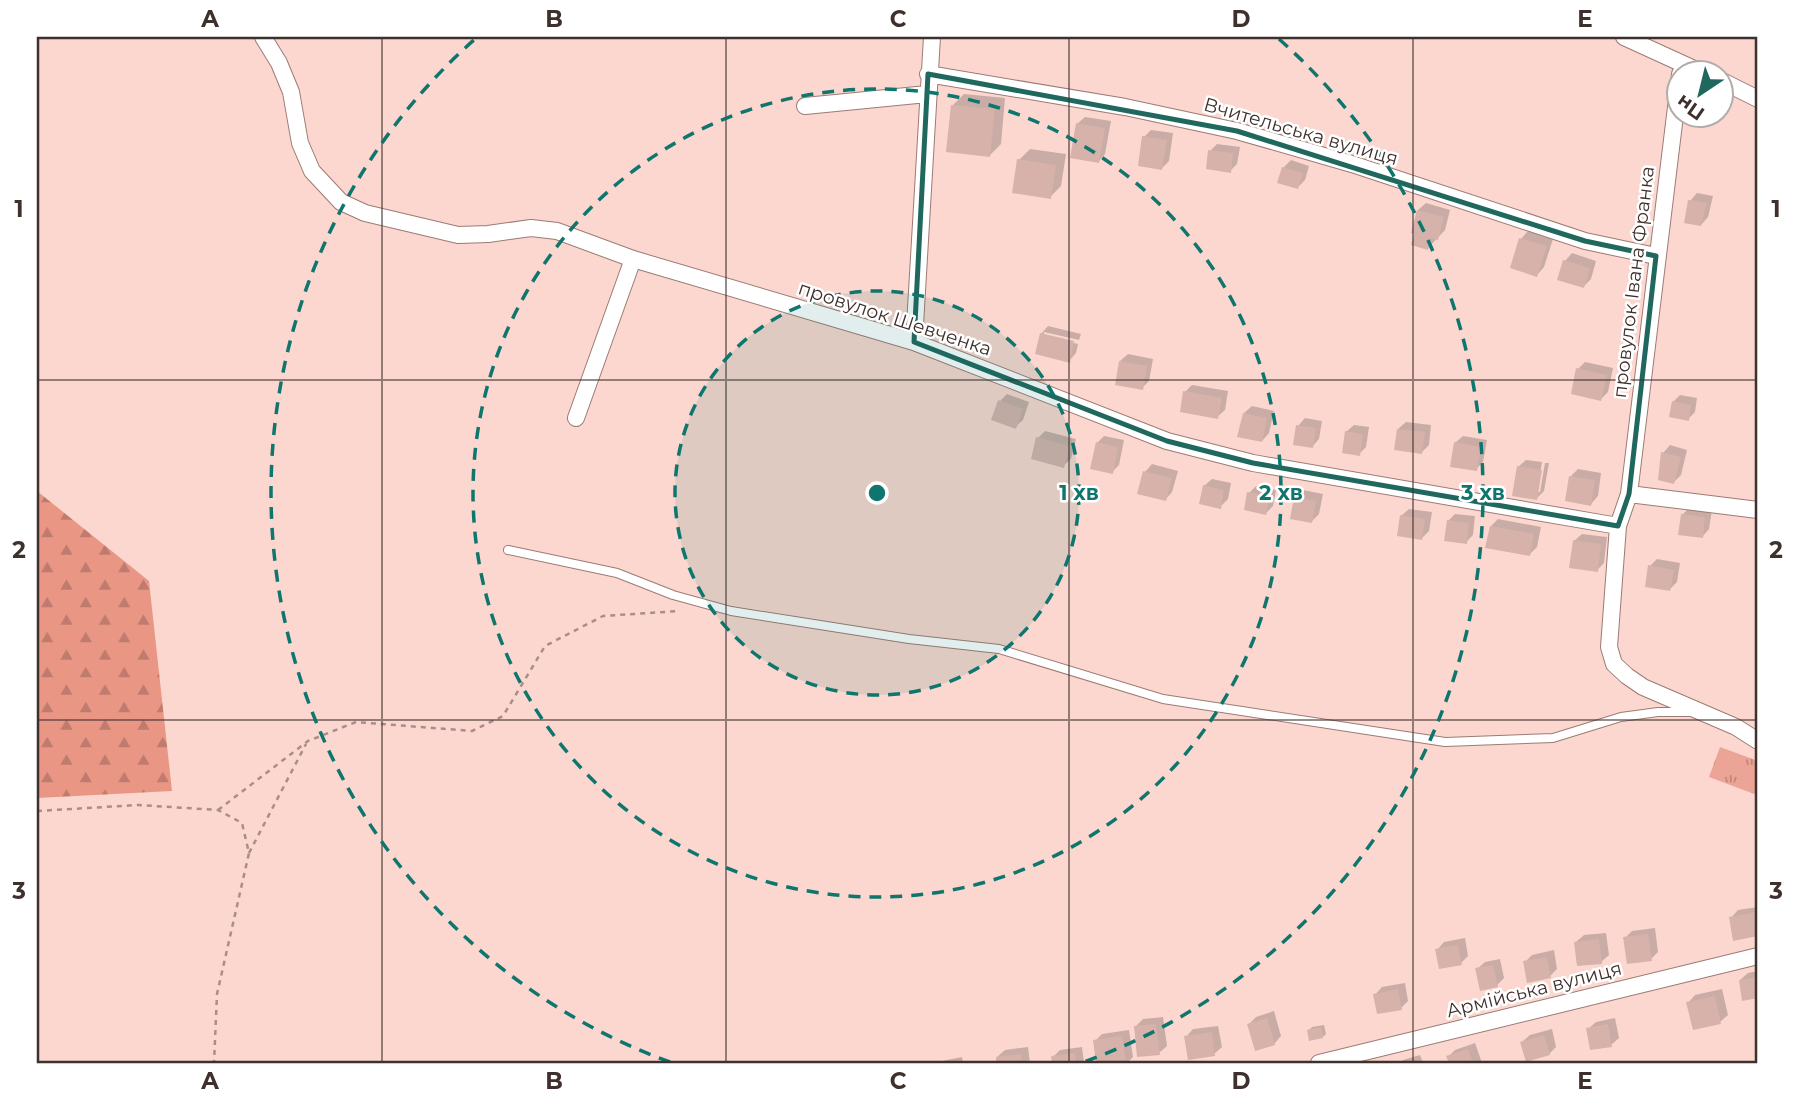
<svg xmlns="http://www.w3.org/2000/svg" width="1795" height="1100" viewBox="0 0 1795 1100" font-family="Montserrat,sans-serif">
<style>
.forest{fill:url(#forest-firs)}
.park{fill:url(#park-tufts)}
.shadow{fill:#0003}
.building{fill:#d6b2aa}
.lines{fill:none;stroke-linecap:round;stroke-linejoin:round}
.lane-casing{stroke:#9c7b74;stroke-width:10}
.street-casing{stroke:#9c7b74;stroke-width:18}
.path{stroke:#a98e88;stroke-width:2.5;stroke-dasharray:5 5;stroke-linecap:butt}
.lane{stroke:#fff;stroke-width:8}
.street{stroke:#fff;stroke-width:16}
.marked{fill:none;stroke:#20685e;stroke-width:5;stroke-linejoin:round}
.grid{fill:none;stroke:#3e302d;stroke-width:2;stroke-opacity:0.55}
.ring{fill:none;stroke:#0f766e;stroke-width:3.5;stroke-dasharray:12 9}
.labels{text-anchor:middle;stroke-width:5;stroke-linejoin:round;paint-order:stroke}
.street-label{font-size:19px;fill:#3e302d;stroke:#fff}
.centre{fill:#0f766e;stroke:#fff;stroke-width:3.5}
.ring-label{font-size:21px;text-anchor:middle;font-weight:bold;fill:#0f766e;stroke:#fff;stroke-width:5;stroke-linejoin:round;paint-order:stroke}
.neatline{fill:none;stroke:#3e302d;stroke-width:2.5}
.grid-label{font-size:23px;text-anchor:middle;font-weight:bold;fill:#3e302d}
</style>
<defs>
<pattern id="forest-firs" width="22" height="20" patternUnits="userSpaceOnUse" patternTransform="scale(1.75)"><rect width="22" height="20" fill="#ea9685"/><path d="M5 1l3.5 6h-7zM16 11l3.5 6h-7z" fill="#bf7b6d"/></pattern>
<pattern id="park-tufts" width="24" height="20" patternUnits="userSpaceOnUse" patternTransform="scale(1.75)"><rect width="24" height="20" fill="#eba495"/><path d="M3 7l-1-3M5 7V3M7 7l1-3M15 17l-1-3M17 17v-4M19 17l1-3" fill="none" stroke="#c0867a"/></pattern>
</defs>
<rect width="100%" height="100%" fill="#fcd7cf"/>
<path class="forest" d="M37,491L149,581L172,791L37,798Z"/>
<path class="park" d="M1720,747L1758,761L1757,795L1709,777Z"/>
<path class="shadow" d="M964,94L1005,98L1001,144L990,155L952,106Z
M1085,117L1111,121L1105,154L1098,162L1077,124Z
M1151,130L1173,133L1169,161L1162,168L1144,137Z
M1217,144L1240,147L1237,164L1230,171L1210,151Z
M1030,149L1066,154L1061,186L1050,197L1019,160Z
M1291,160L1309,166L1305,180L1298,187L1283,168Z
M1697,193L1713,196L1708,217L1701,225L1690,201Z
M1426,203L1450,210L1445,230L1428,248L1416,232L1418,210Z
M1528,231L1553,239L1544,267L1537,275L1521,239Z
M1572,253L1596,261L1591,279L1584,286L1565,261Z
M1048,326L1081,334L1079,340L1044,332V336L1078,344L1076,353L1069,361L1041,334Z
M1128,354L1153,359L1149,381L1142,388L1120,361Z
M1585,362L1613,368L1608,392L1601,399L1578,369Z
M1192,385L1228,391L1225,410L1217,417L1185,392Z
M1007,394L1029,402L1023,420L1015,427L1000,401Z
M1680,395L1697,398L1695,412L1688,419L1673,402Z
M1252,406L1274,411L1269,433L1262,441L1244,413Z
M1305,418L1322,421L1319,439L1312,447L1298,426Z
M1406,422L1431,425L1429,445L1422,452L1398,429Z
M1354,425L1369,427L1366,447L1359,454L1346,432Z
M1045,431L1076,439L1071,459L1063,466L1038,438Z
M1104,436L1124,440L1119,465L1112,472L1097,443Z
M1463,436L1487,440L1483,462L1476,469L1455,443Z
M1670,445L1687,450L1681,475L1674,482L1663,453Z
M1526,460L1542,462L1537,492H1540L1545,463H1549L1544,491L1537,498L1518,467Z
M1152,464L1178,471L1172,492L1165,500L1145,472Z
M1578,469L1601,473L1598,496L1591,504L1571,476Z
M1212,479L1231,483L1228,499L1220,507L1204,486Z
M1256,486L1276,490L1273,506L1266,513L1249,493Z
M1303,490L1323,494L1319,514L1312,521L1295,498Z
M1690,507L1712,510L1709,529L1702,537L1682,515Z
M1409,509L1432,512L1429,531L1422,538L1401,516Z
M1455,514L1475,516L1473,535L1466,542L1448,521Z
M1498,519L1541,527L1537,547L1530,554L1491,526Z
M1582,534L1607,537L1604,563L1597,570L1574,541Z
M1657,559L1680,563L1677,582L1670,589L1650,566Z
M1758,907V935L1734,939L1731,918L1738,910Z
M1655,928L1658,952L1651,959L1625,938L1632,931Z
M1606,933L1609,955L1601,962L1576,942L1584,935Z
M1465,938L1468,956L1461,963L1437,950L1444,942Z
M1554,950L1557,969L1550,976L1525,962L1532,955Z
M1500,959L1504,978L1497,985L1477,969L1485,962Z
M1758,971V996L1744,999L1740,980L1748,973Z
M1405,983L1408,1001L1401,1008L1375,995L1382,987Z
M1722,989L1728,1015L1720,1022L1688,1003L1695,995Z
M1274,1011L1281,1036L1274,1044L1249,1024L1256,1017Z
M1163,1017L1167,1046L1159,1053L1135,1027L1143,1019Z
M1615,1018L1619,1038L1611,1045L1588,1029L1596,1022Z
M1324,1025L1326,1034L1323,1037L1309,1030L1312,1027Z
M1218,1026L1222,1047L1214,1054L1186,1037L1193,1029Z
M1552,1029L1556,1047L1549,1054L1522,1042L1530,1035Z
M1129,1030L1133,1057L1127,1063H1098L1095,1041L1102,1034Z
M1475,1043L1482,1063H1450L1448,1057L1455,1050Z
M1028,1047L1030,1063H998L997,1057L1005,1050Z
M1082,1047L1084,1063H1054L1053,1057L1060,1050Z
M1420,1055L1423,1063H1400L1403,1060Z
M962,1057L963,1063H936L937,1062Z
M610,1061L633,1062V1063H608Z
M785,1061V1063H767L768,1062Z"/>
<path class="building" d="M951,105L995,109L990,157L946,152Z
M1076,123L1105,128L1099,163L1070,158Z
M1142,136L1167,140L1162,170L1138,166Z
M1208,150L1233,153L1231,173L1206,169Z
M1017,159L1056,165L1051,199L1012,193Z
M1282,167L1303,173L1298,189L1277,183Z
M1688,200L1707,203L1701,226L1684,223Z
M1417,210L1444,217L1438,240L1431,238L1428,250L1411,245L1414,234L1411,233Z
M1519,238L1547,246L1537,277L1510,268Z
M1563,260L1590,268L1584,288L1557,280Z
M1040,333L1074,341L1070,363L1035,354Z
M1119,361L1147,366L1143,390L1115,385Z
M1576,368L1607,375L1601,401L1571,394Z
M1183,391L1222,398L1218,419L1180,412Z
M998,400L1023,409L1016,429L991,420Z
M1672,401L1691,405L1689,421L1669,417Z
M1243,413L1267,418L1262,442L1237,437Z
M1296,425L1316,428L1313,448L1293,445Z
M1397,429L1425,432L1422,454L1394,450Z
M1345,431L1363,434L1360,456L1342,453Z
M1036,437L1070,446L1064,468L1031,459Z
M1096,442L1118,447L1113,474L1090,469Z
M1454,442L1481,447L1477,471L1450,467Z
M1661,452L1681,457L1674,484L1658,480Z
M1517,466L1542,470L1537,500L1512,496Z
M1143,471L1172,478L1166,501L1137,494Z
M1569,476L1595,480L1591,506L1565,501Z
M1203,485L1224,490L1221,509L1199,504Z
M1247,492L1270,496L1266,515L1244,510Z
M1294,497L1316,501L1312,523L1290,519Z
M1681,514L1705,517L1703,538L1678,535Z
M1400,515L1425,519L1422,540L1397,536Z
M1447,520L1469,523L1467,544L1444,541Z
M1490,526L1534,534L1530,556L1485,548Z
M1573,540L1601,544L1598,572L1569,568Z
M1648,565L1674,570L1670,591L1645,587Z
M1756,912L1758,936L1733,941L1729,917Z
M1648,934L1652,961L1627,964L1623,937Z
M1599,939L1602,964L1577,966L1574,942Z
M1458,945L1462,965L1439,969L1435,949Z
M1547,957L1551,978L1527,983L1523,961Z
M1493,965L1498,987L1480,991L1475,968Z
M1758,977V998L1742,1001L1739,980Z
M1398,989L1402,1010L1377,1014L1373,994Z
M1715,996L1721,1024L1693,1030L1686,1002Z
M1267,1018L1275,1045L1255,1051L1247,1024Z
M1156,1024L1160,1055L1137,1057L1134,1026Z
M1608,1024L1612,1047L1590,1050L1586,1028Z
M1321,1027L1323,1038L1309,1041L1307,1030Z
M1212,1032L1215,1056L1188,1060L1184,1036Z
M1544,1035L1550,1055L1526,1062L1520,1042Z
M1122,1036L1126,1063H1096L1093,1040Z
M1468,1049L1473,1063H1449L1446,1056Z
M1075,1053L1076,1063H1052L1051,1056Z
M1021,1054L1022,1063H996V1057Z"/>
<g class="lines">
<defs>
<path id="lane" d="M508,550L617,573L673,595L731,611L909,639L999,649L1163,699L1445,742L1553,738L1621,717L1658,712H1690"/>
<path id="street" d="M263,37L279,63L291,92L300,143L312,171L341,202L365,213L458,235L488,234L531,228L557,231L633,259L914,342L1167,441L1253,463L1618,526
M1624,37L1705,74
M928,74L1125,107L1237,131L1352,164L1585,241L1656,256
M1680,74L1629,494L1618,526L1609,647L1614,664L1627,676L1643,687L1736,727L1758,741
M1722,81L1758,99
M805,106L927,94
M914,342L932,37
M576,418L633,259
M1629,494L1758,510
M1319,1063L1758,956"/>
</defs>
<use href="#lane" class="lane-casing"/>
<use href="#street" class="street-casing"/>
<path class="path" d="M218,810L308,741L356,722L472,731L503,716L545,646L603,616L679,611
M37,811L138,805L218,810L242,823L249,853L217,994L214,1063
M249,853L306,744"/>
<use href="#lane" class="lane"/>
<use href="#street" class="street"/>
</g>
<path class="marked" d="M928,74L1237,131L1585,241L1656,256L1629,494L1618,526L1253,463L1167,441L914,342Z"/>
<path class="grid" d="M382,37V1063M726,37V1063M1069,37V1063M1413,37V1063M37,380H1758M37,720H1758"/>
<circle cx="877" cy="493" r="202" fill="#0f766e" fill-opacity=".12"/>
<g class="ring">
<circle cx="877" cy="493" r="202"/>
<circle cx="877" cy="493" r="404"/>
<path d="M670 1062A606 606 0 0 1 475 39M1279 39A606 606 0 0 1 1084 1062"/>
</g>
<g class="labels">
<g class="street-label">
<text transform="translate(1301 131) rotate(16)" y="7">Вчительська вулиця</text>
<text transform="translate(1633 282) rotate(-83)" y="7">провулок Івана Франка</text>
<text transform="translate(895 318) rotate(18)" y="7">провулок Шевченка</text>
<text transform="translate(1534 989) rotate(-14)" y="7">Армійська вулиця</text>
</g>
</g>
<circle cx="877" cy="493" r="10" class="centre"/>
<g class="ring-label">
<text x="1079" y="500">1 хв</text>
<text x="1281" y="500">2 хв</text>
<text x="1483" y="500">3 хв</text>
</g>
<rect width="1795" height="1100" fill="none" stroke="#ffffff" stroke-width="77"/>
<g transform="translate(1700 94) rotate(215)"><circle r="33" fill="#ffffff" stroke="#b2acab" stroke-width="2"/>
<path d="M0-5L12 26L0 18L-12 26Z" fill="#20685e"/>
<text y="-10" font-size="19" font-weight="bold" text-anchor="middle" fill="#3e302d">Пн</text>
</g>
<rect x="38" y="38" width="1718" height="1024" class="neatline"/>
<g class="grid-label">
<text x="210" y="27">A</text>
<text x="554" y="27">B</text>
<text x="898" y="27">C</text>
<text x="1241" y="27">D</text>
<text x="1585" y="27">E</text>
<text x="19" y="217">1</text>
<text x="1776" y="217">1</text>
<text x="19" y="558">2</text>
<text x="1776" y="558">2</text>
<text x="19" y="899">3</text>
<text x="1776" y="899">3</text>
<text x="210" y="1089">A</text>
<text x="554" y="1089">B</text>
<text x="898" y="1089">C</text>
<text x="1241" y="1089">D</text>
<text x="1585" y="1089">E</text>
</g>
</svg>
